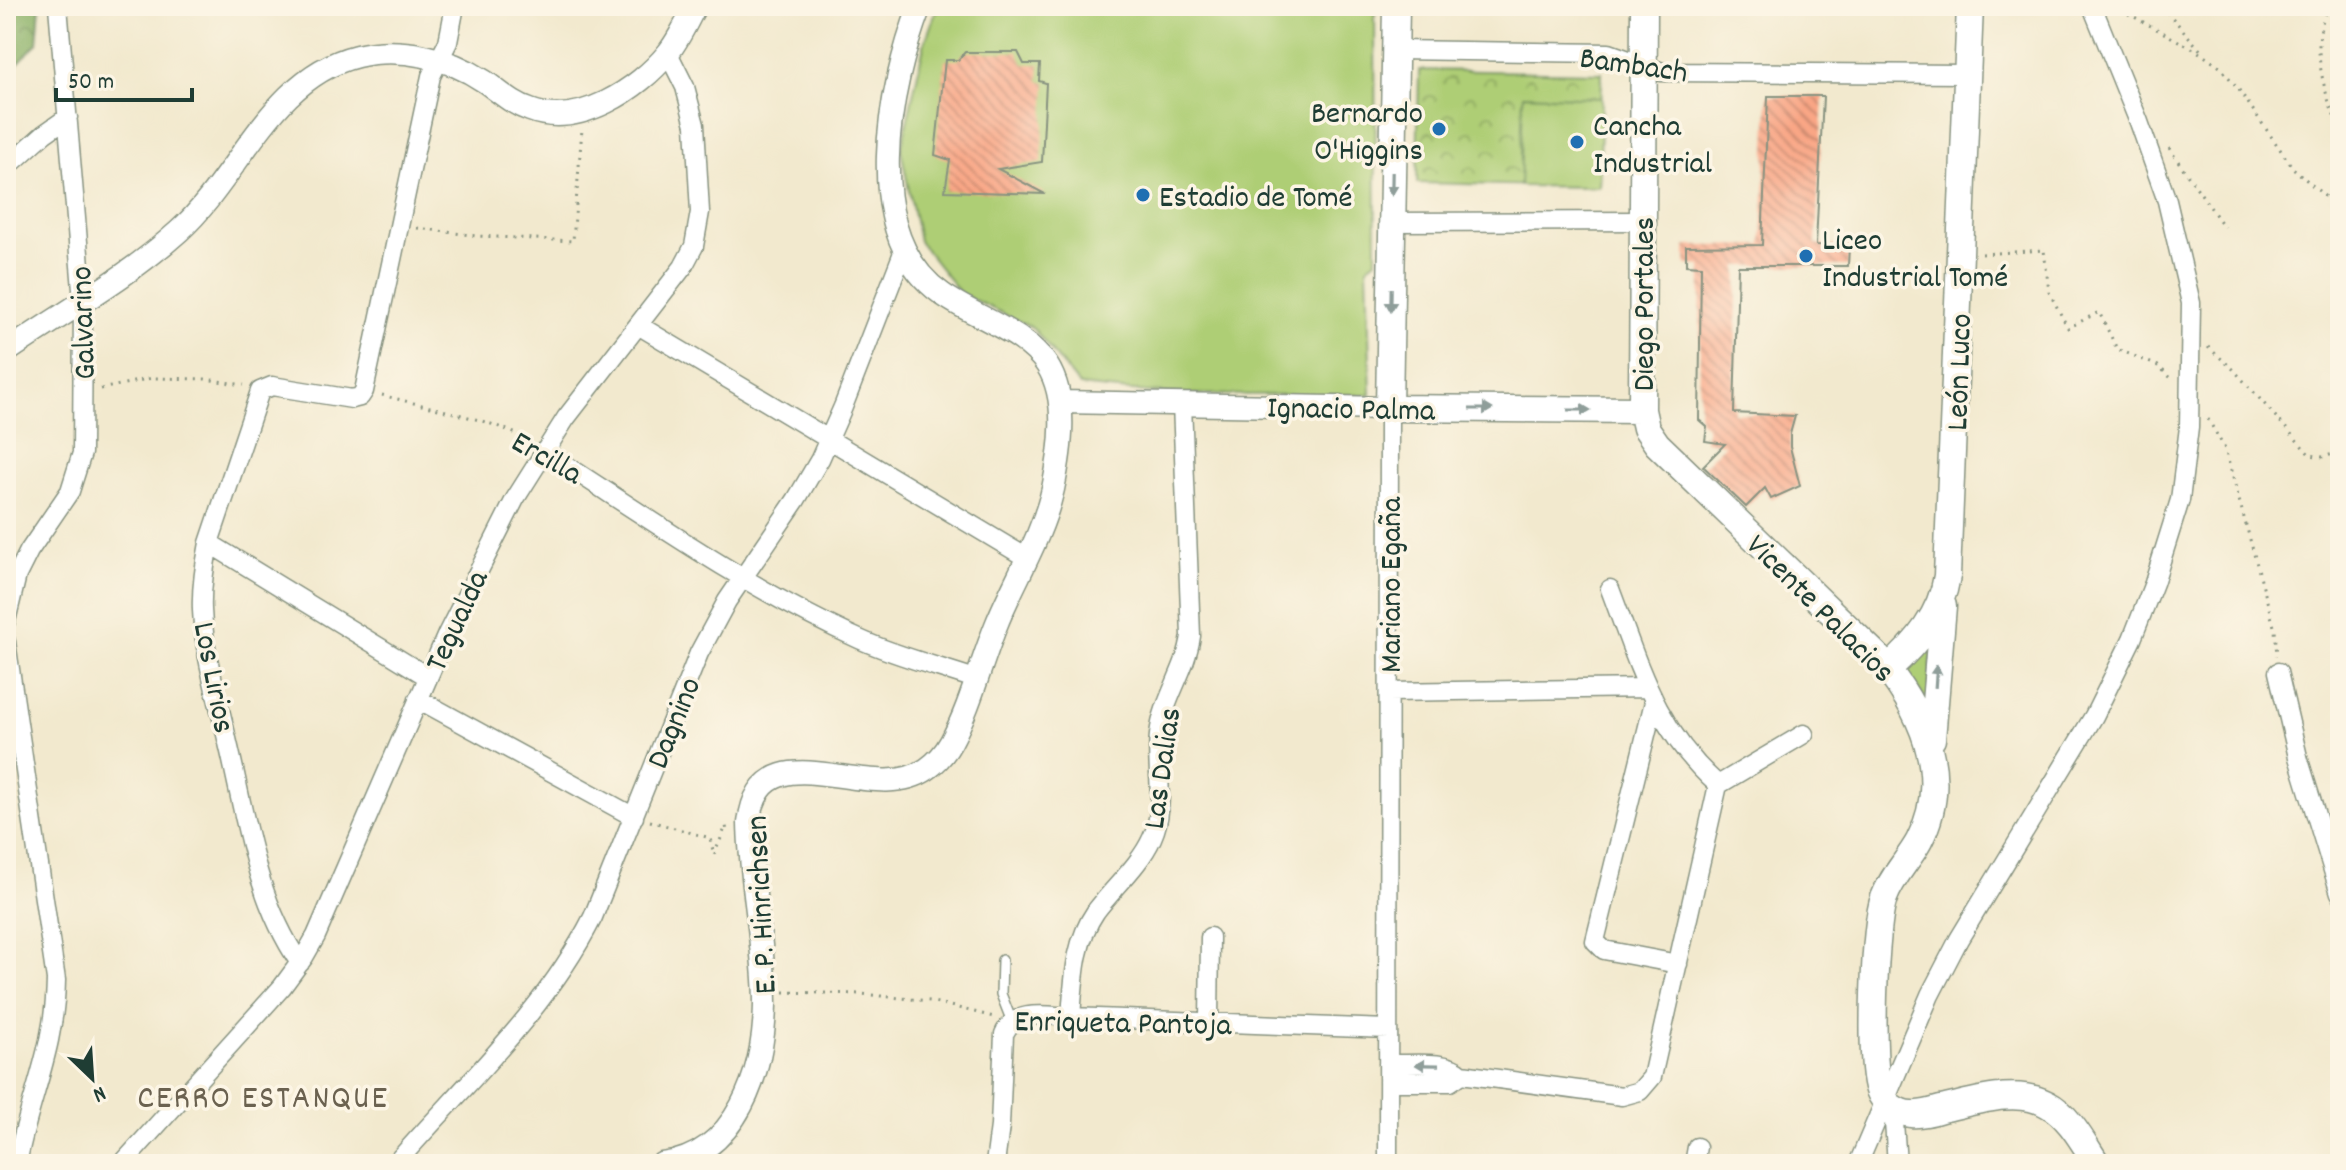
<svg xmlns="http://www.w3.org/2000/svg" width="2346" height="1170" viewBox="0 0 2346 1170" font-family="Dekko,sans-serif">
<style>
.forest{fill:url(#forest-crowns);stroke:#54774d;stroke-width:2}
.park{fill:url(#park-crowns);stroke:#668654;stroke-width:2}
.garden{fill:#aece75;stroke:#668654;stroke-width:2}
.building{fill:url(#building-back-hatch)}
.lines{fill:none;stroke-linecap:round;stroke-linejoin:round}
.service-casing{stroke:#889381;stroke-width:12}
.minor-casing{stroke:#889381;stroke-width:21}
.tertiary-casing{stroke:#889381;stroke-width:25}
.secondary-casing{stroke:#889381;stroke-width:29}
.path{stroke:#889381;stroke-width:3;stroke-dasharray:2 6;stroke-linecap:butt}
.service{stroke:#fff;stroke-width:9}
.minor{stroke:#fff;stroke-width:18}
.tertiary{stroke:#fff;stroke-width:22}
.secondary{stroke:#fff;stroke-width:26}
.oneway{fill:#8f9e9a}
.poi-dot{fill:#1f6fb2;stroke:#fcf5e5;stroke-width:3}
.labels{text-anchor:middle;stroke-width:7;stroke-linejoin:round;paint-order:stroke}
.street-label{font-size:32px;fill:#1f3d34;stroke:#fcf5e5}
.poi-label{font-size:32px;fill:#1f3d34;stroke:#fcf5e5;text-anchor:start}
.neighbourhood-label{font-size:34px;letter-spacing:2px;fill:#6b6250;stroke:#fcf5e5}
</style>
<defs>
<pattern id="forest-crowns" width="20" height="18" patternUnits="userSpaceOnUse" patternTransform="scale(2)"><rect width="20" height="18" fill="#8ab166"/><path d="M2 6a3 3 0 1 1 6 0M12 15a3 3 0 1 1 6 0" fill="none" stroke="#709155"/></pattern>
<pattern id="park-crowns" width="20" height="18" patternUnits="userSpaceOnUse" patternTransform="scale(2)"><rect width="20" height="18" fill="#aece75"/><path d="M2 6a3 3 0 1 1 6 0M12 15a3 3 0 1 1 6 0" fill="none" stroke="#8da861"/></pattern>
<pattern id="building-back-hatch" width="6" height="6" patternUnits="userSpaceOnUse" patternTransform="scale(2)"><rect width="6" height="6" fill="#f9a685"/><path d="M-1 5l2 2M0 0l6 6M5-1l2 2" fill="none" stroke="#c9886e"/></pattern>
</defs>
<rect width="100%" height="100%" fill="#fcf5e5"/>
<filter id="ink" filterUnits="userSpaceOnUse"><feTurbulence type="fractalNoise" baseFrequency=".0125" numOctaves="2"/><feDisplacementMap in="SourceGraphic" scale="16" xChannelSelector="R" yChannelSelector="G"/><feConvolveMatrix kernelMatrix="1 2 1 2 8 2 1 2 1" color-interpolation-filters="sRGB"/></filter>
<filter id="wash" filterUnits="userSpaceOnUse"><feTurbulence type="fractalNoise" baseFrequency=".006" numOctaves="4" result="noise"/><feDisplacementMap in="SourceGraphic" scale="32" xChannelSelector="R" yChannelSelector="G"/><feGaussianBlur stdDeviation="1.8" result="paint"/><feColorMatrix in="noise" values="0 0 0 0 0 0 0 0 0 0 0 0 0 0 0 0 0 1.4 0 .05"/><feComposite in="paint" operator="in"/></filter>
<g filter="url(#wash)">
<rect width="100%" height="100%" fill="#f2e9ce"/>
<path class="forest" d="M6,6H40L37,43L6,76Z"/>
<path class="park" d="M1419,70L1602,73L1599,187L1417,183Z"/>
<path class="garden" d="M938,6H1375L1376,260L1367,267L1371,395C1274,394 1176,398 1080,386L1032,327L961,294L919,241L901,150L924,45Z
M1523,95L1602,98L1599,187L1520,186Z
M1933,643L1928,705L1906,671Z"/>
<g id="blocks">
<path class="building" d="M965,52H1018L1024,64H1040L1039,81L1046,83L1042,162L998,169L1045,194L945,191L950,160L935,155L945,60H958Z
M1768,96H1823L1816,245L1849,246L1848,266H1738L1734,413L1795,416L1790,434V447L1800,486L1771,499L1765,488L1746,507L1703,466L1725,444L1705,441L1707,427L1699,420L1701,266L1686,265V246L1762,245Z"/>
</g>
</g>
<g filter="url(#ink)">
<use href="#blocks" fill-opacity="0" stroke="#889381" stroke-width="2"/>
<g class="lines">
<defs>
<path id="service" d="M1002,960L1001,994L1012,1022"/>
<path id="minor" d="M1395,50L1609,53L1662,72L1968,74
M6,168L44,134L68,117
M1391,222L1643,221
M638,325L1027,558
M544,451C646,516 748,589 859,639C896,656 937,666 975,679
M209,543L428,677
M1610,589C1639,665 1655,729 1718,785
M6,621L17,575L29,551L70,491L82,453L83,301L58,6
M6,642L56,980C55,1050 29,1098 17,1164
M2278,672L2298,757L2340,893
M1389,692L1648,688
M418,699L634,817
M1654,702L1595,941L1604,950L1678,964
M300,963C255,898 246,818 228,743C218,699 204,655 202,610C201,587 205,565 209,543L260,391L272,386L352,399L360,397L364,391L431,76L448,42L455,6
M1071,1017C1074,980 1074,943 1096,911C1114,887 1140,865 1152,838C1167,806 1155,768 1159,735C1163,699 1186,671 1191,636L1182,404
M1209,1022L1210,937
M1388,1064C1411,1065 1445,1059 1462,1074L1622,1096L1640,1091L1652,1077L1718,785L1804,734
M1388,1082H1450L1462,1074
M1893,1108L1897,1164
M122,1164L282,987L304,957L316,936L447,634L515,499L566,418L683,267L694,246L700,212L695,125L685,87L668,53
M395,1164C464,1085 545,1012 593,917L699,653L727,601L796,500L820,459L843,407L904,250
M995,1164L1000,1126L1004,1034C1015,1008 1048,1016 1071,1017L1388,1029
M1388,1164L1389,408
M1694,1164L1697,1147
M1858,1164L1930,995L1959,939L2094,716L2132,639L2154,583L2180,500L2189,427L2191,303L2167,201L2139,122L2092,6"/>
<path id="tertiary" d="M6,352C64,312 127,278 179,231C240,176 271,77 357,56C400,46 448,57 484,81C500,92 512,104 530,110C578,129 639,89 668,53C679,39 687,22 695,6
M1060,402L1389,408
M662,1164C737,1155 764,1071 765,1005C765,944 750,884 749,823C761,723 870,809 927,769C937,762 945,753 951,742C971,705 981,662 997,623C1015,579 1042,537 1053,489C1061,451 1069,399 1047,365C1026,332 974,317 942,294C858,235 889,87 920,6"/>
<path id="secondary" d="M1396,6L1389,408L1642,410
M1644,6L1642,410L1646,428L1657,444L1875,654C1920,706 1954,774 1919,841C1908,861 1892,876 1884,898C1874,926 1869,1063 1879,1090C1884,1104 1897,1113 1911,1114C1921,1115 1931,1112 1941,1109C1974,1102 2016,1087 2047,1104C2069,1115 2084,1144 2097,1164
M1888,669C1917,643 1941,615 1947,576L1970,6
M1932,739L1943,606"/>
</defs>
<use href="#service" class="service-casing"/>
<use href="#minor" class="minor-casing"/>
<use href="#tertiary" class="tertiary-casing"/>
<use href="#secondary" class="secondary-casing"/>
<path class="path" d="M2114,6L2197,51L2220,67L2237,87L2293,168L2340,210
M2162,6L2203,53
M2329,6C2308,43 2324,94 2340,130
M2169,148L2224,227
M417,228L477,236L573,241L582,129
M1982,254L2044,250L2049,292L2068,328L2099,312L2117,349L2158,366L2171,378
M2208,347L2233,369L2310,455L2323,457L2340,452
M101,389L152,378L205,379L244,385
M382,395C421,406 499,420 530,442
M2208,419L2225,449L2275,630L2277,656
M650,821L710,838L714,855L726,826L727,831
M784,992L861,994L930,1001L994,1017"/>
<use href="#service" class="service"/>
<use href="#minor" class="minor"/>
<use href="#tertiary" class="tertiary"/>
<use href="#secondary" class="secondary"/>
</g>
<defs><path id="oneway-solid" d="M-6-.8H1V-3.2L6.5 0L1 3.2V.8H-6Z" transform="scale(2)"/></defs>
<g class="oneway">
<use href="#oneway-solid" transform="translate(1392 184) rotate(91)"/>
<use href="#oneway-solid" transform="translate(1391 300) rotate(91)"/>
<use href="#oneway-solid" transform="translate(1481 409)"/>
<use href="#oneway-solid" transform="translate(1579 410)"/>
<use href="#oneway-solid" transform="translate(1936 676) rotate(-86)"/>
<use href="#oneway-solid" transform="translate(1427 1065) rotate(-179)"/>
</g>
</g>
<g class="poi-dot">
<circle cx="1439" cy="129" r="8"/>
<circle cx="1577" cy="142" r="8"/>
<circle cx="1143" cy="195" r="8"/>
<circle cx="1806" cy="256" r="8"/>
</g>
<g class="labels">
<g class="street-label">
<text transform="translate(1634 63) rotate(8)" y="11">Bambach</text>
<text transform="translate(1642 304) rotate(-90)" y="11">Diego Portales</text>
<text transform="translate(81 323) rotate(-92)" y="11">Galvarino</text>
<text transform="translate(1957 372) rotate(-88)" y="11">León Luco</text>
<text transform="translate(1351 407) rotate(1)" y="11">Ignacio Palma</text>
<text transform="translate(548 456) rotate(30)" y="11">Ercilla</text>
<text transform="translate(1389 585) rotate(-90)" y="11">Mariano Egaña</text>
<text transform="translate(1822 607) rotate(45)" y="11">Vicente Palacios</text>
<text transform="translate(455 620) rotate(-65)" y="11">Tegualda</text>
<text transform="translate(216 677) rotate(79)" y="11">Los Lirios</text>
<text transform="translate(672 722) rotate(-68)" y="11">Dagnino</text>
<text transform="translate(1160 768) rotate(-82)" y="11">Las Dalias</text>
<text transform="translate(759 905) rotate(-93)" y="11">E. P. Hinrichsen</text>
<text transform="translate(1123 1021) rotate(1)" y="11">Enriqueta Pantoja</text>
</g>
<g class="poi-label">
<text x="1423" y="122" text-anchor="end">Bernardo<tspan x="1423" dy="37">O'Higgins</tspan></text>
<text x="1593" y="135">Cancha<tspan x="1593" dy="37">Industrial</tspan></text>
<text x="1159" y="206">Estadio de Tomé</text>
<text x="1822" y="249">Liceo<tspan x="1822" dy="37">Industrial Tomé</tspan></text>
</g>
<g class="neighbourhood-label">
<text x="263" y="1107">CERRO ESTANQUE</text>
</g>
</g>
<rect width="2346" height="1170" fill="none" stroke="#fcf5e5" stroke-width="32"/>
<g transform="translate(92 1078) rotate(155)" stroke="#fcf5e5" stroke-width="6" paint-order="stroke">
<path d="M0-6L14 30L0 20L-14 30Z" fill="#1f3d34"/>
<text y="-12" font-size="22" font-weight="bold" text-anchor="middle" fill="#1f3d34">N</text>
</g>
<path d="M56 88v12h136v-12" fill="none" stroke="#1f3d34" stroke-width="4"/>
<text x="68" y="88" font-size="24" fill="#1f3d34" stroke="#fcf5e5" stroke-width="6" paint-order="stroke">50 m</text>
</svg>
